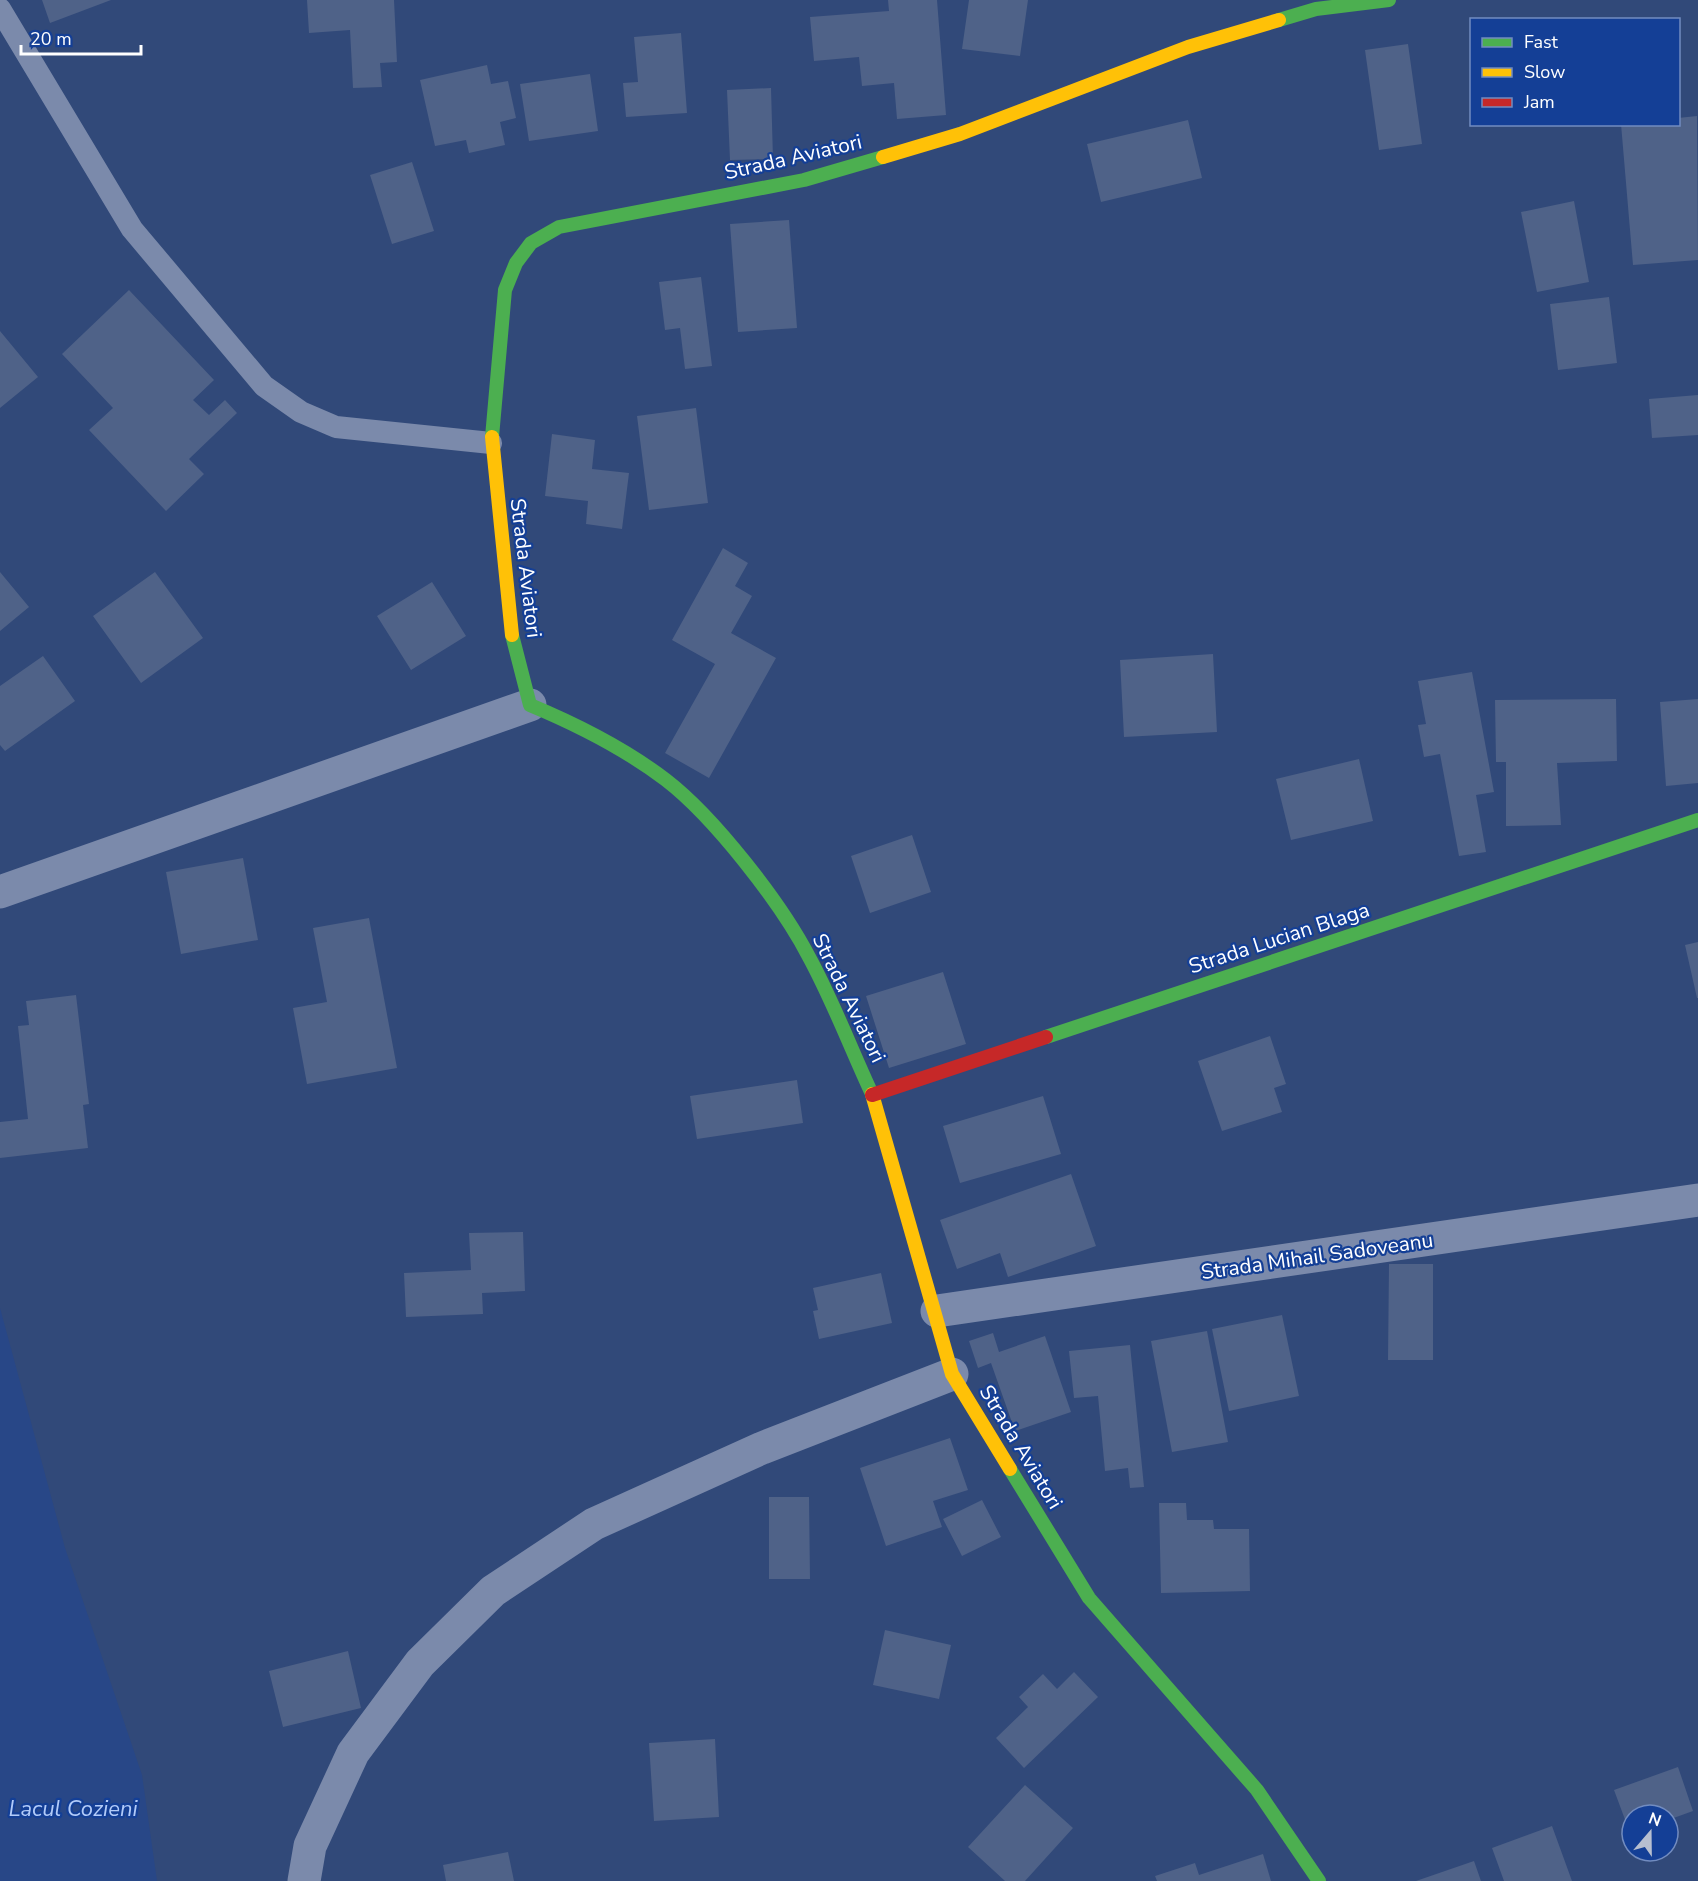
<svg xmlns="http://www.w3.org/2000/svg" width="1698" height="1881" viewBox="0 0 1698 1881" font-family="'Nunito Sans',sans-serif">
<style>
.water{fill:#284787}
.building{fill:#4f6288}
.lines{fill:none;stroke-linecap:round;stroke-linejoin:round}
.lane{stroke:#7b8aab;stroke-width:22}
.street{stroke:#7b8aab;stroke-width:33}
.fast{stroke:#4caf50;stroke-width:14}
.slow{stroke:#ffc107;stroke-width:14}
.jam{stroke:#c62828;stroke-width:14}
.labels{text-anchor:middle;stroke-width:4.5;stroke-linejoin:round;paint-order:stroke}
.street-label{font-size:21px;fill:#fff;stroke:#143f96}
.water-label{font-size:22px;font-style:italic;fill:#b2cbf9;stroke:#143f96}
</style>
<rect width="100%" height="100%" fill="#314979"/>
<path class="water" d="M0,1308L65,1548L142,1775L157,1881H0Z"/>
<path class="building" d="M42,0H111L50,23Z
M307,0H394L397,62L380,63L382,87L353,88L350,30L309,33Z
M888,0H937L946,115L897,119L894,83L862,86L859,57L814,61L810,17L889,11Z
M969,0H1028L1020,56L962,49Z
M681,33L687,113L626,117L623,83L638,82L634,37Z
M1408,44L1422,144L1379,150L1365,50Z
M487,65L491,84L508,81L516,118L500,122L505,145L469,153L466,140L435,146L420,80Z
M590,74L598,131L529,141L520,84Z
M771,88L773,159L730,160L727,90Z
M1697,116L1698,260L1633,265L1621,124H1678V118Z
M1188,120L1202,178L1101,202L1087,144Z
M412,162L434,231L392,244L370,175Z
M1574,201L1589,282L1537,292L1521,212Z
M789,220L797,328L738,332L730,224Z
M701,277L712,366L685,369L680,328L665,330L659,282Z
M129,290L214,380L193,400L209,415L225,400L237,413L189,459L204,474L166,511L89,430L113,408L62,354Z
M1609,297L1617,363L1558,370L1550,304Z
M0,331L38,377L0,408Z
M1698,395V435L1652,438L1649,399Z
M696,408L708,503L649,510L637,416Z
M552,434L595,440L592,469L629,473L622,529L586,524L588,501L545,496Z
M723,548L748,563L735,586L752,596L731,633L776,658L709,778L665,753L715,664L672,640Z
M0,572L29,607L0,631Z
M155,572L203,638L141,683L93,616Z
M432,582L466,636L411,670L377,616Z
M1213,654L1217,732L1124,737L1120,660Z
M43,656L75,701L5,751L0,745V686Z
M1472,672L1494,792L1476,795L1486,852L1459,856L1440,754L1424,757L1418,725L1426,724L1418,681Z
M1616,699L1617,761L1557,763L1561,825L1506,826V762H1496L1495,700Z
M1698,699V783L1666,786L1660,702Z
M1359,759L1373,821L1291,840L1276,779Z
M912,835L931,892L870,913L851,856Z
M243,858L258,940L181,954L166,872Z
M369,918L397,1068L307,1084L293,1008L327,1002L313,928Z
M1698,942V998H1697L1685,945Z
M943,972L966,1044L889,1068L866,996Z
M76,995L89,1104L83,1105L88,1148L0,1158V1122L28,1119L18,1026L29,1025L26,1001Z
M1270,1036L1286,1084L1274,1088L1282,1112L1222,1131L1198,1061Z
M797,1080L803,1123L697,1139L690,1096Z
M1043,1096L1061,1154L960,1183L943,1126Z
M1071,1174L1096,1246L1008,1277L1000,1253L957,1269L940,1220Z
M523,1232L525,1291L482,1293L483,1314L406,1317L404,1273L471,1270L469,1233Z
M1389,1264H1433V1360H1388Z
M881,1273L892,1323L819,1339L813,1311L818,1310L813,1288Z
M1282,1315L1299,1396L1229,1411L1212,1329Z
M1207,1331L1228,1442L1172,1452L1151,1341Z
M993,1333L999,1352L1045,1336L1071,1412L1015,1431L991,1363L978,1368L969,1341Z
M1130,1345L1144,1487L1130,1488L1128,1468L1105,1471L1098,1396L1074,1398L1069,1351Z
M950,1438L968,1490L933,1501L942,1527L886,1546L860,1468Z
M769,1497H809L810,1579H769Z
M982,1500L1001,1537L962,1556L943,1519Z
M1159,1503H1186L1187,1520H1213L1214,1529H1249L1250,1591L1161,1593Z
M885,1630L951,1645L939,1699L873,1685Z
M348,1651L361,1708L283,1727L269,1671Z
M1074,1672L1098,1697L1024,1768L996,1738L1028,1707L1019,1697L1043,1674L1057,1689Z
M715,1739L719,1817L654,1821L649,1743Z
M1678,1767L1693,1811L1668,1820V1815H1632V1833H1630L1614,1790Z
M1025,1785L1073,1828L1025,1881H1005L968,1847Z
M1552,1826L1572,1881H1504L1492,1848Z
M508,1852L514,1881H446L443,1865Z
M1263,1854L1271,1881H1157L1155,1876L1195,1863L1199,1875Z
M1474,1861L1481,1881H1416Z"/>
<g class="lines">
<path class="lane" d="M0,9L132,229L264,386L301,412L336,427L491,443"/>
<path class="street" d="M0,892L530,705
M937,1311L1698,1200
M304,1881L310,1846L353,1753L420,1663L493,1591L594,1524L762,1448L952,1374"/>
<path class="fast" d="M1279,20L1316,9L1389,0
M492,437L505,290L516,263L531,243L559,227L804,180L883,157
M512,635L530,705C578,725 624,748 666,780C714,817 781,903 809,957C833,1001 851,1049 872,1094
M1046,1037L1698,820
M1010,1469L1089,1598L1257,1790L1319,1881"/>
<path class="slow" d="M883,157L960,134L1188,47L1279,20
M492,437L512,635
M872,1094L952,1374L1010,1469"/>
<path class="jam" d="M872,1095L1046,1037"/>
</g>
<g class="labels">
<g class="street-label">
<text transform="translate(793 157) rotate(-13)" y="7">Strada Aviatori</text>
<text transform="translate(526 568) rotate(83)" y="7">Strada Aviatori</text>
<text transform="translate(1279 938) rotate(-18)" y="7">Strada Lucian Blaga</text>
<text transform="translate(849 998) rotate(64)" y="7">Strada Aviatori</text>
<text transform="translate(1317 1256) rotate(-8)" y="7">Strada Mihail Sadoveanu</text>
<text transform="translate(1021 1447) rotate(59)" y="7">Strada Aviatori</text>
</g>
<g class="water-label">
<text x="73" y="1816">Lacul Cozieni</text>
</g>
</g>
<rect x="1470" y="18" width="210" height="108" fill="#143f96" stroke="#728cc0" stroke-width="1.5"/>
<rect x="1482" y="38" width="30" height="9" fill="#4caf50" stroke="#728cc0" stroke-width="1.5"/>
<text x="1524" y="48" font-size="18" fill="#ffffff">Fast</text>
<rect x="1482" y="68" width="30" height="9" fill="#ffc107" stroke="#728cc0" stroke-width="1.5"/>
<text x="1524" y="78" font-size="18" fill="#ffffff">Slow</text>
<rect x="1482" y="98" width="30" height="9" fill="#c62828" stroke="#728cc0" stroke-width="1.5"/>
<text x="1524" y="108" font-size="18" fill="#ffffff">Jam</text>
<g transform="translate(1650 1833) rotate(20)"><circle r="28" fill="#143f96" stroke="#728cc0" stroke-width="1.5"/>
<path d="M0-4.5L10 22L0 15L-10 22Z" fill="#b7bfd0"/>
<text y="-9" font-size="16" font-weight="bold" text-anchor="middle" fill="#ffffff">N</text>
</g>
<path d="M21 45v9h120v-9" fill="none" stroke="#ffffff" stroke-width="3"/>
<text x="30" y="45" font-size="18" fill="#ffffff" stroke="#143f96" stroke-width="4.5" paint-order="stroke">20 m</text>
</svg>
